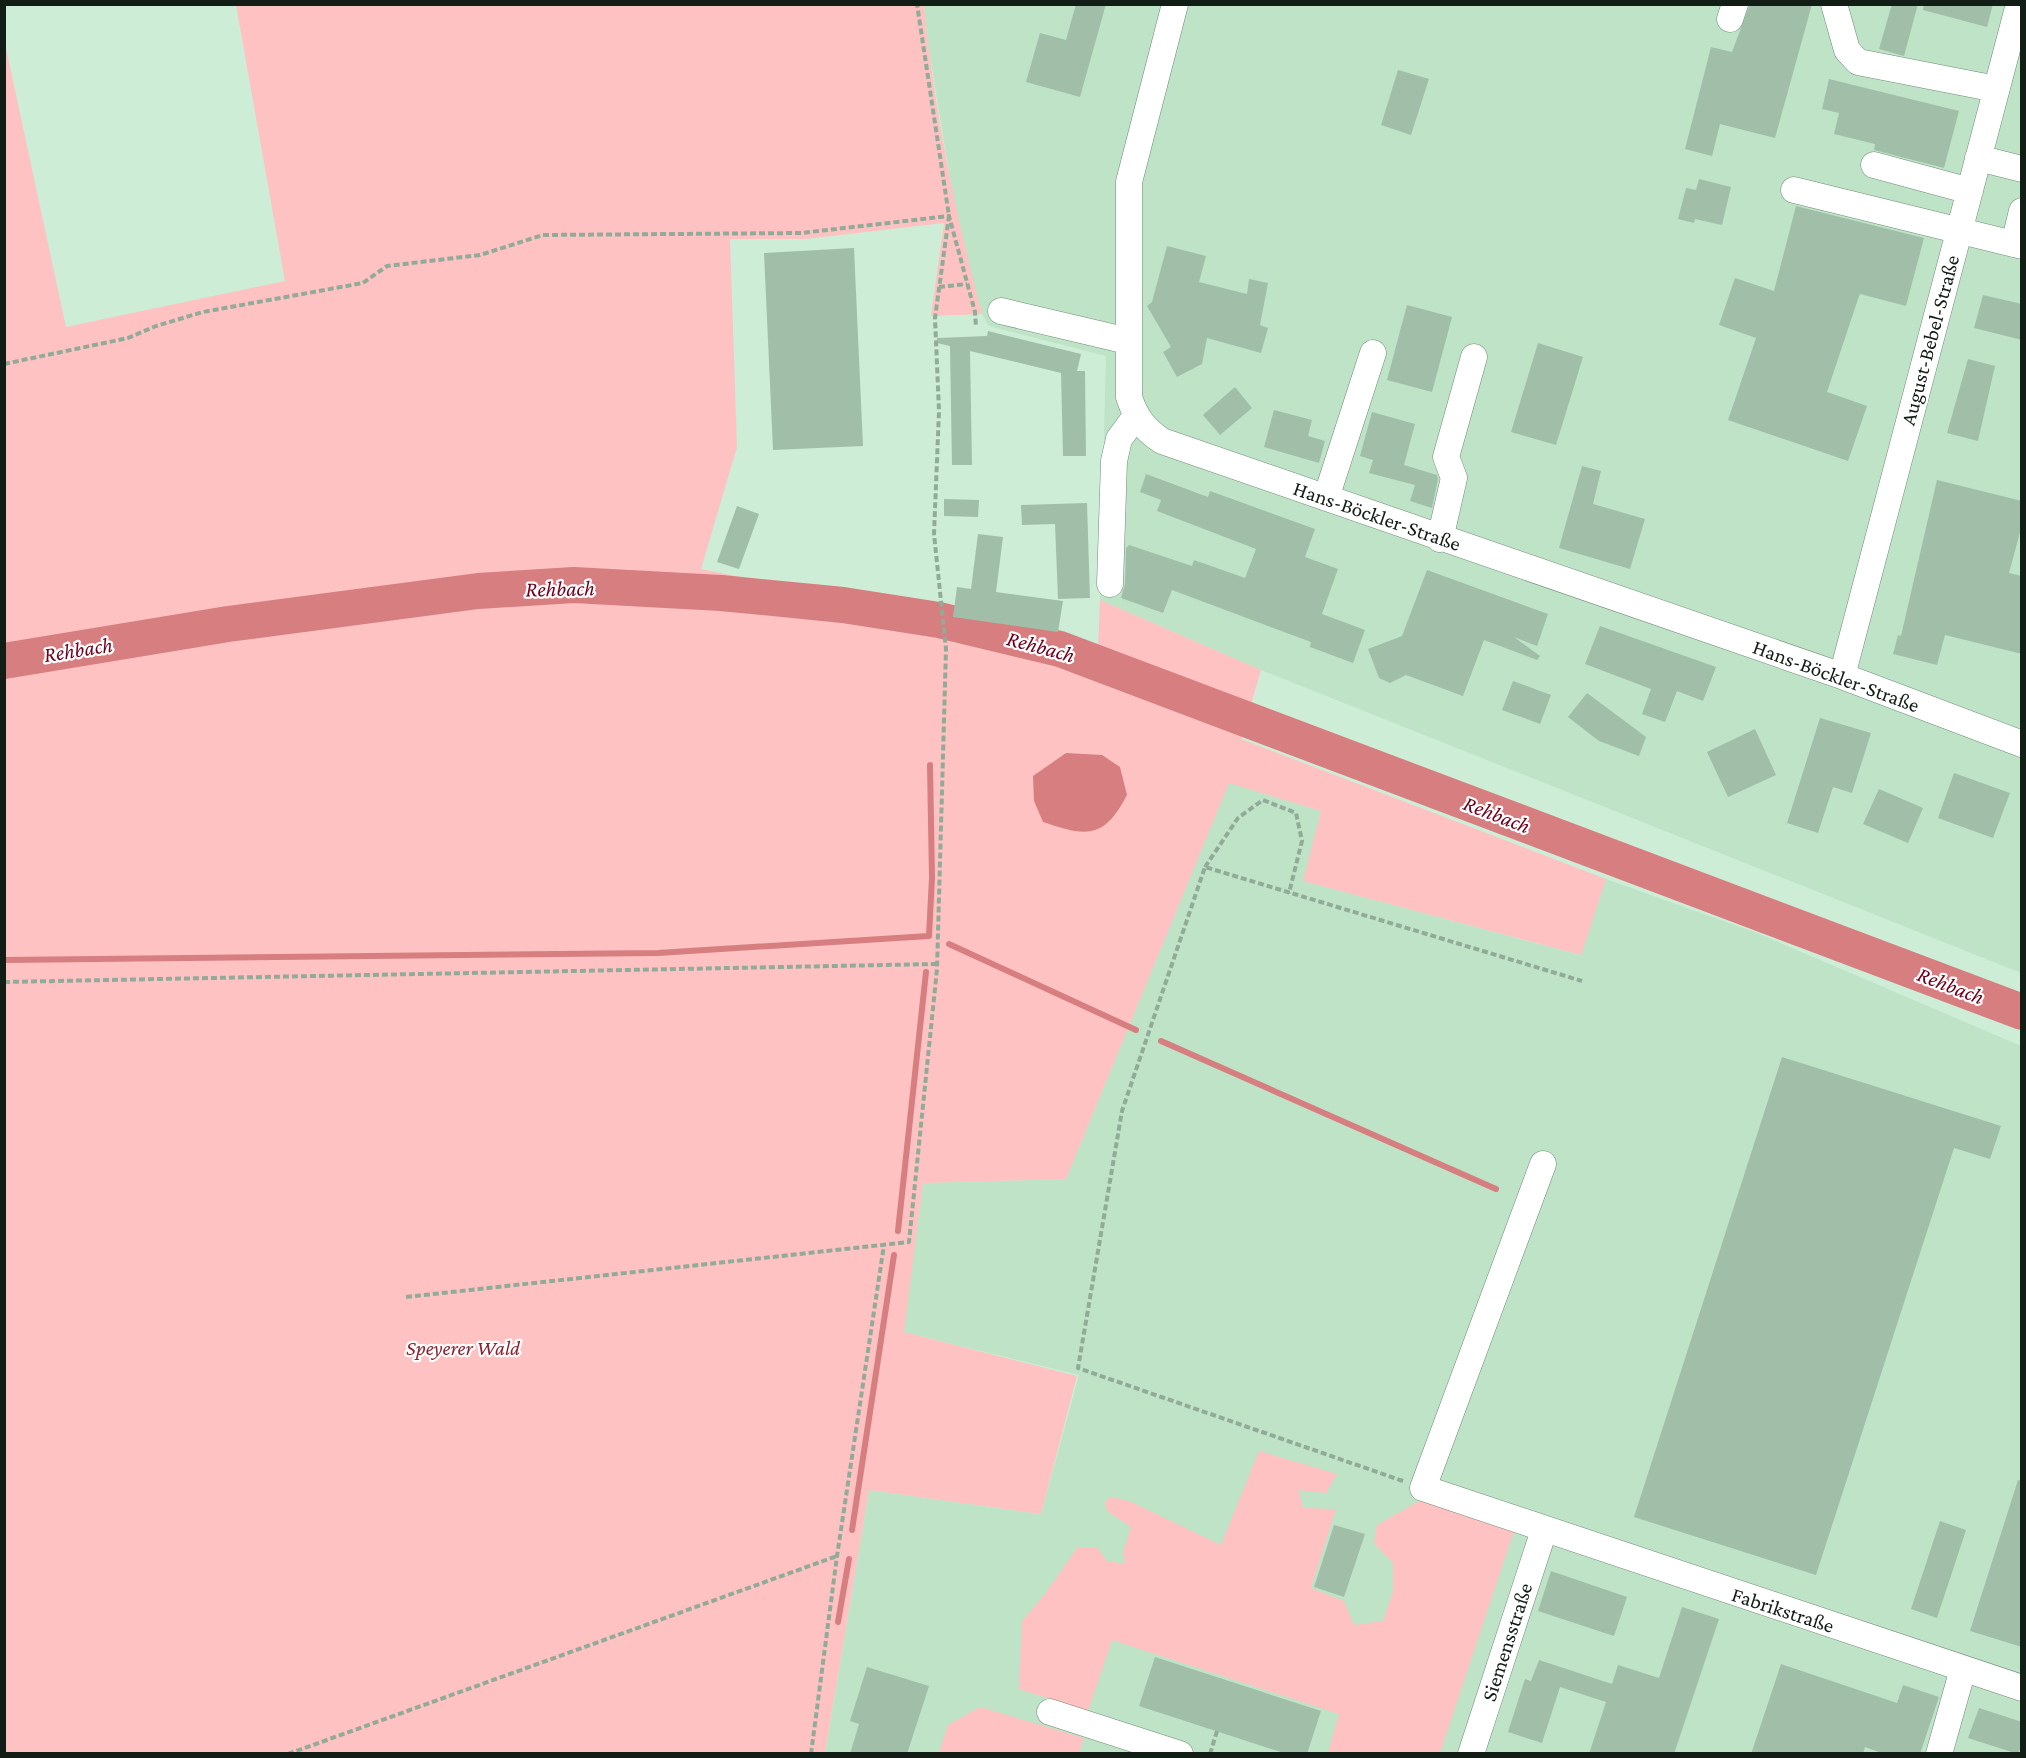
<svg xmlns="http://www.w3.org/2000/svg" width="2026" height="1758" viewBox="0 0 2026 1758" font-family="'Crimson Pro',serif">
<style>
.built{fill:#bee3c7}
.green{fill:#fec2c2}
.water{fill:#d77e81}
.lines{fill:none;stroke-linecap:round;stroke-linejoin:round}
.stream{stroke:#d77e81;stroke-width:6}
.river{stroke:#d77e81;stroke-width:36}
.building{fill:#a1bfa8}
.minor-casing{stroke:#708c77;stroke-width:27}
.path{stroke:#92ab98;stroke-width:4;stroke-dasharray:6 3;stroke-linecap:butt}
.minor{stroke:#fff;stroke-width:26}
.labels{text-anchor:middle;stroke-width:4.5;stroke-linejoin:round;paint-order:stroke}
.street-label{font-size:21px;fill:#121e15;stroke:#fff}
.park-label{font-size:21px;font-style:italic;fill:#8d2230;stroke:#fff}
.water-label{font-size:22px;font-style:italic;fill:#71001b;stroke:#fff}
</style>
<rect width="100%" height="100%" fill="#ceedd6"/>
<path class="built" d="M924,5H2021V973L1261,670L1100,600L1106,356L989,326L982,314L957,221L928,44Z
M1229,782L1321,811L1304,881L1580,955L1606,879L1757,933L2021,1046V1753L825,1754L869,1490L1041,1514L1079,1375L903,1332L923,1183L1066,1179Z"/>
<path class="green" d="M236,5H924C934,109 955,213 982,314L931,316L944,223L805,239H730L737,447L701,569L1098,649L1100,600L1261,670L1241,739L1606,879L1581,955L1303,881L1321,811L1229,783L1066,1179L923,1183L904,1332L1077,1376L1041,1514L869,1490L825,1753H5L4,39L66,327L285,281Z
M1259,1451L1337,1474L1326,1493L1299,1490L1303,1508L1336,1509L1311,1588L1344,1601L1354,1625L1383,1621L1393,1591V1563L1374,1543L1377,1525L1421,1500L1514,1531L1440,1753H1328L1339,1714L1112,1640L1088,1711L1019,1689L1022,1621L1045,1594L1077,1548L1097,1547L1107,1561L1125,1564L1123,1552L1131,1527L1107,1511L1105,1502L1111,1497L1129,1501L1221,1545Z
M980,1707L1084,1738L1079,1753H939L948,1725Z"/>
<path class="water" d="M1066,753L1102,755L1120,767L1127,795C1104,839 1087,837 1043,822L1034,801L1033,776Z"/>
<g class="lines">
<path class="stream" d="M949,944L1136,1030
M4,960L658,953L929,936L932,878L930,765
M1161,1041L1496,1189
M898,1231L926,972
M852,1530L894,1255
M838,1622L849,1559"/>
<path class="river" d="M4,661L228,624L478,591L574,585L721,593L843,605L939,620L1060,649L2022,1012"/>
</g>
<path class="building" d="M1076,4H1106L1080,97L1026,82L1040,33L1066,40Z
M1750,4H1812L1775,138L1720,124L1712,156L1685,149L1711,47L1732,52Z
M1892,4H1918L1904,56L1879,49Z
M1924,4H1993L1987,27L1923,10Z
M1398,70L1429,79L1411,135L1381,125Z
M1829,79L1959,111L1944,168L1874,150L1875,144L1834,134L1839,113L1822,109Z
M1699,179L1731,187L1722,225L1695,219L1694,223L1678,219L1686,188L1696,190Z
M1796,206L1924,238L1906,306L1860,294L1858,299L1827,392L1867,406L1848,461L1728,420L1756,338L1719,325L1735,278L1774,291Z
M1167,246L1206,256L1199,282L1247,294L1249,279L1268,283L1260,325L1268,328L1261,353L1207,338L1202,364L1177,377L1163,352L1171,347L1147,306L1152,302Z
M854,248L863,446L773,450L764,253Z
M1983,295L2022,304V340L1974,328Z
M1407,305L1452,317L1432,392L1387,380Z
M988,331L1081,354L1077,371H1085L1086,456H1063L1061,373L970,351L972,465H952L950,346L937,343V338L987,336Z
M1538,343L1583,357L1556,445L1511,432Z
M1968,359L1995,366L1978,441L1947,433Z
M1235,387L1252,408L1220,435L1203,415Z
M1274,410L1312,420L1308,436L1325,441L1319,463L1264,447Z
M1372,412L1415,424L1404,465L1437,475L1438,479L1432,508L1410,501L1415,485L1369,473L1373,460L1360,456Z
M1582,466L1601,471L1593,504L1645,519L1630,569L1559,548Z
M1146,474L1208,497L1210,491L1315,529L1305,557L1338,569L1322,614L1365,630L1353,663L1310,647L1311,642L1172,590L1163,613L1121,598L1125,584L1126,548L1129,545L1192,566L1194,560L1245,578L1256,549L1157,511L1161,500L1140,492Z
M1937,480L2022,501V525L2009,573L2022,576V654L1945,635L1937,665L1893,654L1898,635L1901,636Z
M944,499L979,500L978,517L944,516Z
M1087,503L1090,598L1058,599L1055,524L1022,525L1021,505Z
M737,506L759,514L739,569L717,562Z
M978,534L1003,537L996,592L1063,601L1058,632L953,617L957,587L971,589Z
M1427,570L1548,614L1537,646L1514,637L1540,656L1537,660L1484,640L1463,696L1406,675L1390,683L1379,678L1368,649L1402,636Z
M1600,626L1716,667L1703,701L1677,691L1665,722L1642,714L1651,689L1585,664Z
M1513,681L1551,695L1540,724L1502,710Z
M1587,693L1646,737L1639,756L1599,741L1568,717Z
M1820,718L1871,733L1852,793L1833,787L1818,833L1787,823Z
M1755,729L1776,775L1728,797L1707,752Z
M1954,773L2010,793L1993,838L1938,818Z
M1879,789L1923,808L1908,843L1863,824Z
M1782,1057L2001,1126L1990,1159L1954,1148L1816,1575L1634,1517Z
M2018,1480L2022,1481V1647L1970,1631Z
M1940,1521L1966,1530L1937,1618L1911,1609Z
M1334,1525L1365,1534L1344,1597L1314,1587Z
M1551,1571L1627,1597L1614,1636L1538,1611Z
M1682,1607L1719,1619L1674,1754H1589L1606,1702L1560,1687L1542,1743L1508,1732L1525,1679L1531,1681L1539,1660L1612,1684L1618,1665L1659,1678Z
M1155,1657L1321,1711L1307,1754H1287L1139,1706Z
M1781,1664L1897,1703L1903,1685L1939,1697L1920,1754H1884L1865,1747L1863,1754H1751Z
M867,1667L929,1686L907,1754H850L859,1724L850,1721Z
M1979,1708L2022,1722V1744L2018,1754L1968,1738Z"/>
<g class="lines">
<defs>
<path id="minor" d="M1175,4L1129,182V397C1136,418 1144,429 1162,441L1842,676L2022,744
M1834,4L1847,50L1858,62L1996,89
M1730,19L1735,4
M1978,158L2022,169
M1874,165L1970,191
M1794,190L2022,246
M2014,244L2022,211
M1001,311L1128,341
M1326,498L1373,353
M1440,539L1454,478L1446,457L1474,357
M1110,584L1114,461L1119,439L1136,416
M1842,676L2019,4
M1543,1164L1423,1488L2022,1688
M1050,1712L1180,1754
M1471,1754L1544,1530
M1939,1754L1963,1669"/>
</defs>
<use href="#minor" class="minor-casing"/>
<path class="path" d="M939,287L967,284
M4,364L128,338L156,326L203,312L363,283L387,266L480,255L543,235L801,233L949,216L975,312L976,327
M1205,867L1238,818L1263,800L1296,813L1302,841L1289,893
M4,982L937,964
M406,1297L909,1242L937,969L946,649L934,534L939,411L935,318L949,216L917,4
M1403,1481L1078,1368L1122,1111L1205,867L1582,981
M288,1754L837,1556
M811,1754L837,1556L884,1245
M1210,1754L1217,1731"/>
<use href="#minor" class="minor"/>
</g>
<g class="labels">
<g class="street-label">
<text transform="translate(1930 340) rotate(-75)" y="7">August-Bebel-Straße</text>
<text transform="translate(1377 516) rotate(19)" y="7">Hans-Böckler-Straße</text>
<text transform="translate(1836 676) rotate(20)" y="7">Hans-Böckler-Straße</text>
<text transform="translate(1783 1610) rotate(18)" y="7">Fabrikstraße</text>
<text transform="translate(1507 1642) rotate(-72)" y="7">Siemensstraße</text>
</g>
<g class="park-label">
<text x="463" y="1355">Speyerer Wald</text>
</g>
<g class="water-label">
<text transform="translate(560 588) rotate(-1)" y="8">Rehbach</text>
<text transform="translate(1041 646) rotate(15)" y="8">Rehbach</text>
<text transform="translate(78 649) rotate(-9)" y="8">Rehbach</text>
<text transform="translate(1497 814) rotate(21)" y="8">Rehbach</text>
<text transform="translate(1951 985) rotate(21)" y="8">Rehbach</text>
</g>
</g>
<rect width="2026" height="1758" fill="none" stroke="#121e15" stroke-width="12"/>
</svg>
